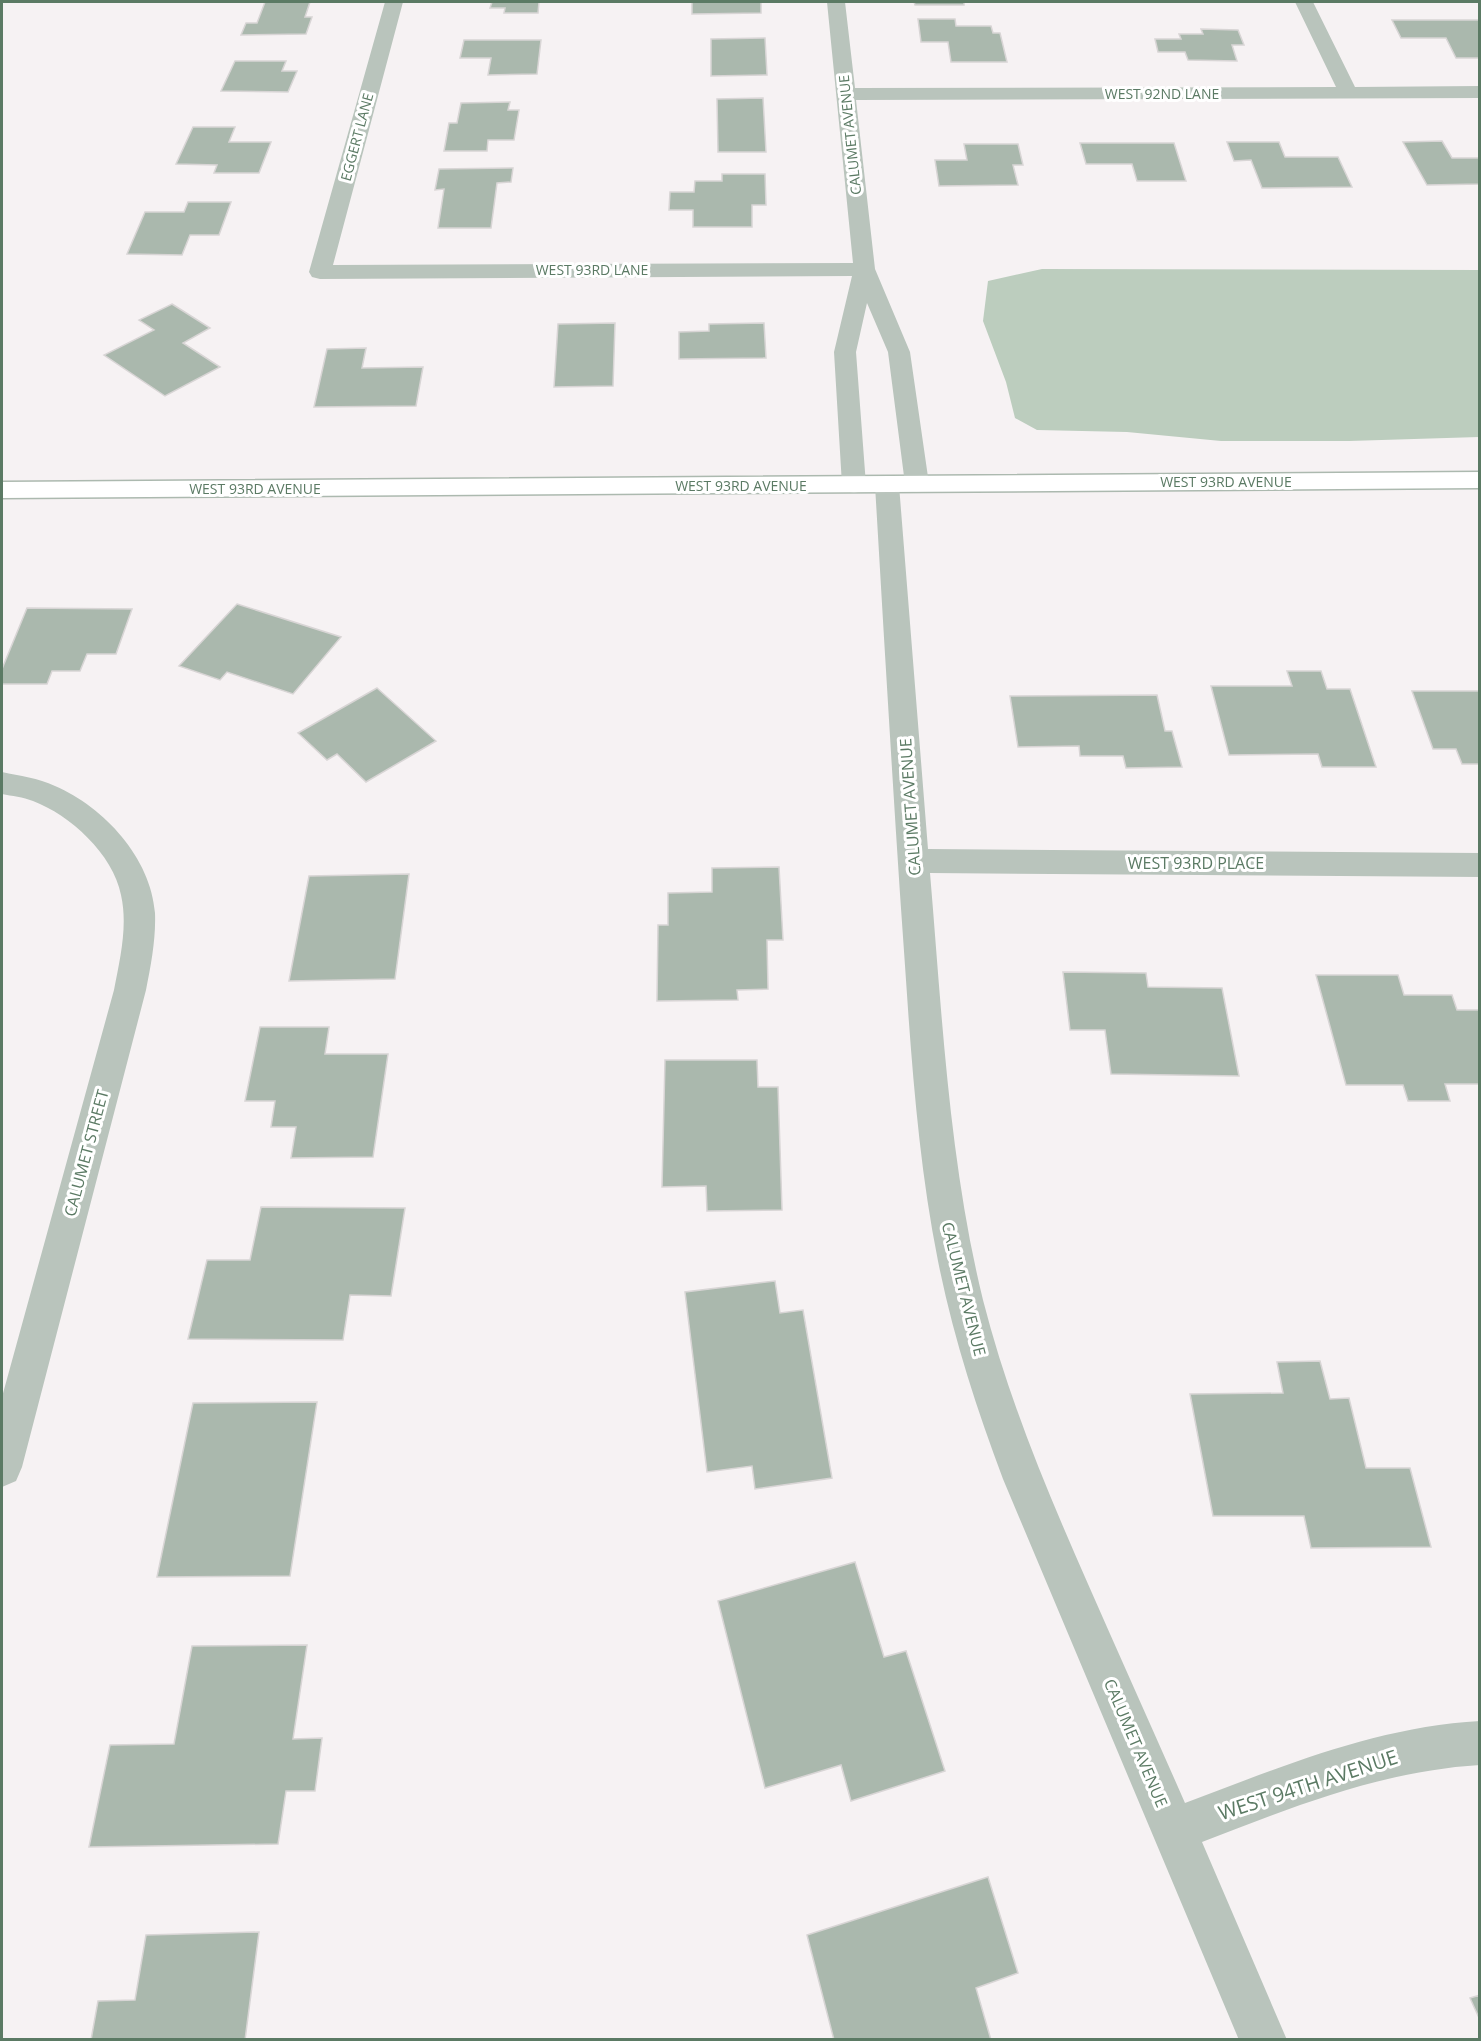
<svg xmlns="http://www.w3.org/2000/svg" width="1481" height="2041" viewBox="0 0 1481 2041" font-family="'Open Sans',sans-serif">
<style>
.water{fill:#bccdbe}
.building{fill:#aab8ad;stroke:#d8d5d5;stroke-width:1.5}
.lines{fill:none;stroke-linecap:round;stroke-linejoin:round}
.secondary-casing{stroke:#acb9af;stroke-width:3}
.street{fill:#b9c4bc;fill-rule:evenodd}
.secondary{fill:#fff;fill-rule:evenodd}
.labels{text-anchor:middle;stroke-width:6;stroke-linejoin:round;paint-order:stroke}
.far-street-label{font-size:14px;fill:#5b7a64;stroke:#fff}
.street-label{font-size:16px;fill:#5b7a64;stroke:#fff}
.near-street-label{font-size:20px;fill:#5b7a64;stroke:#fff}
</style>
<rect width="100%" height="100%" fill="#f6f2f3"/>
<path class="water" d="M1042,269L1479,270V437L1349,441H1221L1127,432L1037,430L1015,418L1006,382L983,321L988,281Z"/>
<path class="building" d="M265,2H310L305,17H312L306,34L241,35L246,23H257Z
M492,2H539L538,13H504L505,8H490Z
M692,2H761V13L692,14Z
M914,2H964V5H915Z
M918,19H955L956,26H991L993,33H1000L1007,62H951L948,42H921Z
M1392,20H1480V58H1456L1446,38H1401Z
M1201,29L1238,30L1244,45H1232L1237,61L1188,60L1185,52H1158L1155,39H1181L1179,34H1203Z
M765,38L767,75L711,76V39Z
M464,40H541L537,74L488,75L491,58H460Z
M235,61H286L282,71H297L288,92L221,91Z
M763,98L766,152H718L717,99Z
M510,102L508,110H519L514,140H488L487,151H444L449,123H457L461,103Z
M193,127H235L229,142H271L259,173H214L217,165L176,164Z
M1442,141L1452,158H1480V184L1427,185L1403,142Z
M1227,142H1279L1285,157H1338L1352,187L1262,188L1251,160L1234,161Z
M1080,143H1174L1186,181H1137L1132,164H1086Z
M964,144H1018L1023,165H1013L1018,185L939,186L935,160H967Z
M513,168L511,182L497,183L491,228H438L444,189L435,190L439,169Z
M722,174H765L766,205H752V227H693V210H669L670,192H694L695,181H722Z
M188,202H231L219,235H190L182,255L127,254L145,212H184Z
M172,304L210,328L183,343L220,367L165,396L104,355L154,330L139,320Z
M615,323L613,386L554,387L558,324Z
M764,323L766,358L679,359V332L709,331V324Z
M366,348L362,368L423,367L416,406L314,407L327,349Z
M237,604L341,637L293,694L227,672L220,680L179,666Z
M27,608L132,609L116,654H87L80,671H52L47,684H2V669Z
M1287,671H1321L1327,689H1350L1376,767H1322L1318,754L1229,755L1211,686H1292Z
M377,688L436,741L366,782L337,754L327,760L298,733Z
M1412,691H1480V764H1462L1456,749H1433Z
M1157,695L1165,731H1172L1182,767L1126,768L1123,756H1080L1079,746L1018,747L1010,696Z
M779,867L783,940H767L768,989L737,990L738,1000L657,1001L658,925H668V893L712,892V868Z
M409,874L395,979L289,981L309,876Z
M1063,972L1146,973L1148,987L1222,988L1239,1076L1111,1074L1105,1030H1070Z
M1316,975H1398L1404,995H1452L1457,1010H1480V1084H1445L1450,1101H1408L1403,1085H1346Z
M260,1027H329L325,1054H388L373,1157L291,1158L296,1127H271L275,1101H245Z
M665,1060H757L758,1087H778L782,1210L707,1211L706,1186L662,1187Z
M261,1207L405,1208L391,1296L350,1295L343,1340L188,1339L207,1260H250Z
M775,1281L780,1313L803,1310L832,1478L755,1489L752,1466L707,1472L685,1292Z
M1320,1361L1330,1399L1349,1398L1366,1468H1410L1431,1547L1311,1548L1304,1516H1213L1190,1394L1283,1393L1277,1362Z
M317,1402L290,1576L157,1577L193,1403Z
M855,1562L884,1657L906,1651L945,1771L851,1801L841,1765L765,1788L718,1601Z
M307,1645L293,1739L322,1738L315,1791H286L278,1844L89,1847L110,1745L174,1744L192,1646Z
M988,1877L1018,1973L976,1988L991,2040H834L807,1935Z
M259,1932L245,2040H91L98,2001L135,2000L146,1935Z
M1480,1995V2020L1470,1998Z"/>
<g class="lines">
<defs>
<path id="secondary" d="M1480,472V488L2,498V482Z"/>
</defs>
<use href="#secondary" class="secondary-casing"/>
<path class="street" d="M385,2H403L333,265L853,263L827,2H845L855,88L1336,87L1295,2H1313L1355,87L1480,86V98L856,100L875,269L910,352L929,484L926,490L917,492L908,490L905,484L888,352L867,303L856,352L866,485L863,491L854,493L845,491L842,485L834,352L852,276L320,279L312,277L309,272Z
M887,477L896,479L899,485L928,849L1480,853V877L930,873C942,1015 949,1161 983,1300C1008,1398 1047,1491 1088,1584C1120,1657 1153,1730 1185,1803C1281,1767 1375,1727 1480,1721V1765C1381,1771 1293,1807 1202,1842L1287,2040H1239L1003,1479C976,1407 953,1336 938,1261C914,1141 909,1016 900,894C891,758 883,621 875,485L878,479Z
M2,772C20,776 38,778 55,786C104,807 151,858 155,913C156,939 151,965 146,990L22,1467L16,1481L2,1487V1397L114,990C120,959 128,926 121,895C113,854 70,815 33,801C23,797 12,796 2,794Z"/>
<use href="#secondary" class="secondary"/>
</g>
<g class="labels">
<g class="far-street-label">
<text x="1162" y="99">WEST 92ND LANE</text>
<text transform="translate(850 135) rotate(-96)" y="5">CALUMET AVENUE</text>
<text transform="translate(357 137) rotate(-75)" y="5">EGGERT LANE</text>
<text x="592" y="275">WEST 93RD LANE</text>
<text x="1226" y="487">WEST 93RD AVENUE</text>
<text x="741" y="491">WEST 93RD AVENUE</text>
<text x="255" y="494">WEST 93RD AVENUE</text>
</g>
<g class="street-label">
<text transform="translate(910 807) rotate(-94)" y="6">CALUMET AVENUE</text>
<text x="1196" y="869">WEST 93RD PLACE</text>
<text transform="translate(86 1153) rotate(-75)" y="6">CALUMET STREET</text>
<text transform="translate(964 1289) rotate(76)" y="6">CALUMET AVENUE</text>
<text transform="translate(1136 1743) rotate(67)" y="6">CALUMET AVENUE</text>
</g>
<g class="near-street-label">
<text transform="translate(1308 1785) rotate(-18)" y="7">WEST 94TH AVENUE</text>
</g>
</g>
<rect width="1481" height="2041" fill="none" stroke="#5b7a64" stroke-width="6"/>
</svg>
